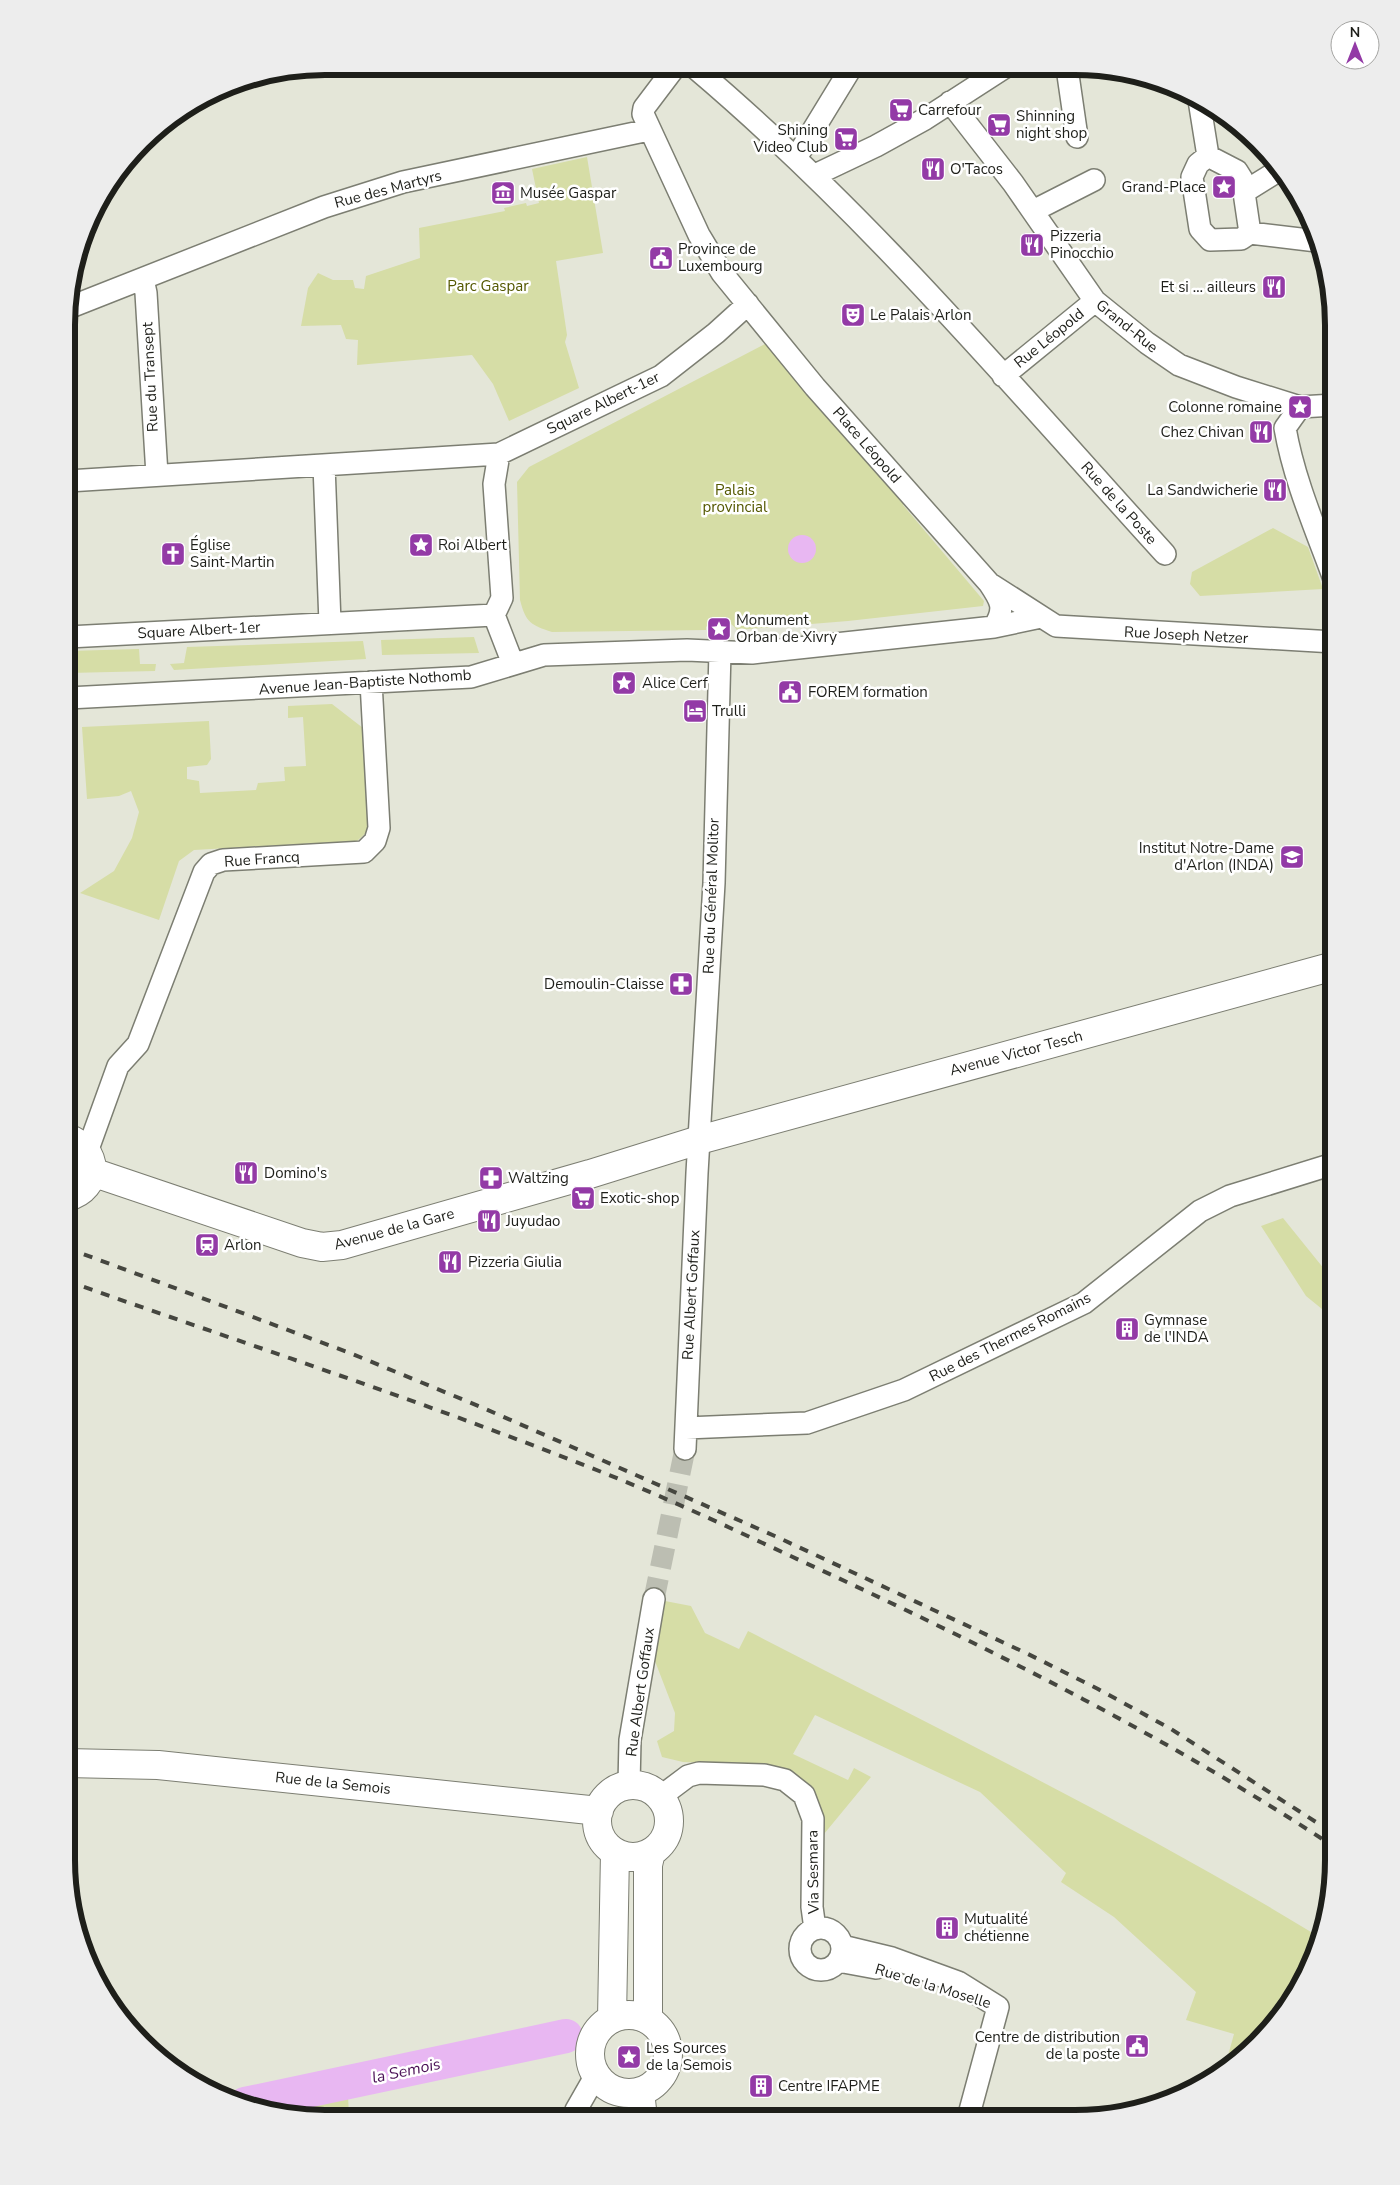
<svg xmlns="http://www.w3.org/2000/svg" width="1400" height="2185" viewBox="0 0 1400 2185" font-family="'Nunito Sans',sans-serif">
<style>
.green{fill:#d6dda6}
.water{fill:#e8b7f2}
.lines{fill:none;stroke-linecap:round;stroke-linejoin:round}
.river{stroke:#e8b7f2;stroke-width:34}
.minor-tunnel{stroke:#bcbeb2;stroke-width:21;stroke-dasharray:21 11;stroke-linecap:butt}
.minor-casing{stroke:#7c7e72;stroke-width:24}
.major-casing{stroke:#7c7e72;stroke-width:30}
.minor{stroke:#fff;stroke-width:21}
.major{stroke:#fff;stroke-width:28}
.rail{stroke:#45463f;stroke-width:4;stroke-dasharray:9 9;stroke-linecap:butt}
.labels{text-anchor:middle;stroke-width:5;stroke-linejoin:round;paint-order:stroke}
.poi-label{font-size:15px;fill:#1e1f1a;stroke:#fff;text-anchor:start}
.street-label{font-size:15px;fill:#1e1f1a;stroke:#fff}
.park-label{font-size:15px;fill:#545800;stroke:#fff}
.water-label{font-size:16px;font-style:italic;fill:#490f55;stroke:#fff}
.rim{fill:none;stroke:#1e1f1a;stroke-width:6}
</style>
<rect width="100%" height="100%" fill="#e4e6d8"/>
<path class="green" d="M587,157L603,253L556,261L567,335L565,342L579,388L509,421L493,384L472,355L357,365L358,340L346,339L341,325L301,326L308,288L318,273L333,280H353L355,288L364,289L366,276L420,258L419,228L505,211L504,208L526,203L527,206L539,203L532,169Z
M765,344L880,477L882,476L905,503L903,505L984,601L983,606L848,621L737,630C729,619 715,617 706,627V630L552,632C531,625 526,623 520,600L517,482L529,467Z
M1273,528L1308,547L1323,589L1200,596L1190,584L1192,572Z
M474,637L479,653L382,655L381,640Z
M363,641L366,659L174,670L170,664L184,663L187,647Z
M139,649L140,664H156L155,671L68,673V651Z
M332,704L363,728L368,831L357,841L194,850L179,861L159,920L80,893L114,871L132,838L139,812L131,791L119,796L87,799L82,727L209,721L211,759L207,765L187,767V779L199,781L200,793L256,790L258,783L285,781L284,767L306,766L303,717L288,718V706Z
M1283,1218L1333,1280V1318L1306,1296L1261,1226Z
M665,1601L691,1606L705,1633L739,1649L748,1631C940,1730 1136,1825 1321,1938L1290,2004L1233,2065L1224,2070L1234,2034L1186,2020L1196,1992L1114,1917L1061,1882L1066,1873L980,1792L815,1715L793,1754L848,1780L854,1768L871,1777L824,1834L818,1801L808,1787L767,1766L683,1762L662,1757L657,1741L674,1731L675,1713L653,1656Z
M348,2095L349,2117H292L273,2112Z"/>
<path class="water" d="M788 549a14 14 0 1 1 28 0a14 14 0 1 1-28 0Z"/>
<g class="lines">
<path class="river" d="M245,2104L566,2036"/>
<path class="minor-tunnel" d="M654,1599L685,1449"/>
<defs>
<path id="minor" d="M675,67L644,108L643,114L699,235L722,273L815,387L989,583C1001,601 1006,608 994,627
M694,67C867,213 1013,387 1165,554
M1067,68L1077,137
M1199,100L1208,156
M950,102L1013,183L1095,301L1147,343L1179,365L1236,387L1300,407L1334,405
M1208,156L1237,171L1242,179L1250,233L1241,239L1210,240L1200,229L1192,177L1198,164Z
M796,158L851,68
M815,175L876,146L925,119L1004,68
M1244,192L1281,169
M1033,211L1094,180
M1250,233L1317,241
M143,279L146,293L157,475
M68,308L324,207L403,182L649,130
M1003,376L1095,301
M1300,407L1285,428C1294,480 1316,530 1334,579
M499,454L494,484L502,598L494,615L513,664
M324,465L330,623
M68,481L499,454L661,376L716,333L748,304
M992,585L1056,626L1334,642
M68,637L494,615
M68,698L471,677L544,655L687,650L752,653L994,627L1041,617
M87,1152L118,1066L138,1044L204,872L211,864L223,860L364,852L375,841L379,828L371,682
M686,1428L807,1423L904,1390L1084,1303L1200,1211L1230,1196L1333,1164
M685,1449L697,1173L714,883L720,651
M629,1785L630,1740L654,1599
M660,1797L688,1776L699,1773L764,1775L785,1780L804,1795L813,1819L812,1907L815,1929
M800 1949a21 21 0 1 1 42 0a21 21 0 1 1-42 0Z
M842,1946L892,1958L958,1982L998,2007
M838,1961L876,1968
M574,2117L576,2110L596,2075
M968,2118L998,2007"/>
<path id="major" d="M92,1172L302,1243L322,1247L342,1245L590,1174L699,1140L1334,966
M67,1197C101,1188 99,1149 67,1138
M66,1763L158,1765L599,1811
M597 1821a36 36 0 1 1 72 0a36 36 0 1 1-72 0Z
M590 2054a39 39 0 1 1 78 0a39 39 0 1 1-78 0Z
M612,2019L615,1852
M648,2020V1865L651,1852
M640,2092L643,2118"/>
</defs>
<use href="#minor" class="minor-casing"/>
<use href="#major" class="major-casing"/>
<use href="#minor" class="minor"/>
<use href="#major" class="major"/>
<path class="rail" d="M67,1248L350,1353L481,1407L777,1537L1028,1654L1098,1689L1171,1729L1333,1833
M67,1281C251,1346 438,1406 619,1479C692,1509 764,1544 836,1577C1007,1657 1175,1742 1333,1846"/>
</g>
<defs>
<symbol id="supermarket-square" viewBox="-11 -11 22 22"><rect x="-9" y="-9" width="18" height="18" rx="4" fill="#933aa6" stroke="#fff"/><path d="M-6-5.5h2.5l.6 2H6L4.5 2H-2.5L-4.4-4H-6ZM-1.5 3.2a1.3 1.3 0 1 0 .1 0ZM3 3.2a1.3 1.3 0 1 0 .1 0Z" fill="#fff"/></symbol>
<symbol id="restaurant-square" viewBox="-11 -11 22 22"><rect x="-9" y="-9" width="18" height="18" rx="4" fill="#933aa6" stroke="#fff"/><path d="M-5-6h1v4h1v-4h1v4h1v-4h1v5L-1.5 .5V6h-2V.5L-5-1ZM5-6V6H3V1.5H1.5Q1.5-4 5-6Z" fill="#fff"/></symbol>
<symbol id="sight-square" viewBox="-11 -11 22 22"><rect x="-9" y="-9" width="18" height="18" rx="4" fill="#933aa6" stroke="#fff"/><path d="M0-6L1.8-2.2L6-1.7L2.9 1.2L3.7 5.4L0 3.3L-3.7 5.4L-2.9 1.2L-6-1.7L-1.8-2.2Z" fill="#fff"/></symbol>
<symbol id="museum-square" viewBox="-11 -11 22 22"><rect x="-9" y="-9" width="18" height="18" rx="4" fill="#933aa6" stroke="#fff"/><path d="M0-6L6-3V-2H-6V-3ZM-5-1h2V3h-2ZM-1-1h2V3h-2ZM3-1h2V3H3ZM-6 4H6V6H-6Z" fill="#fff"/></symbol>
<symbol id="civic-square" viewBox="-11 -11 22 22"><rect x="-9" y="-9" width="18" height="18" rx="4" fill="#933aa6" stroke="#fff"/><path d="M-.6-6.5H3V-4.5H.6V-3L4-1V1h2V6H-6V1h2V-1L-.6-3ZM-1.2 2.5V6h2.4V2.5Z" fill="#fff"/></symbol>
<symbol id="theatre-square" viewBox="-11 -11 22 22"><rect x="-9" y="-9" width="18" height="18" rx="4" fill="#933aa6" stroke="#fff"/><path d="M-5-5.5Q0-4 5-5.5V0Q5 5 0 6Q-5 5-5 0ZM-3.3-2.5H-1v1.5H-3.3ZM1-2.5H3.3v1.5H1ZM-2.8 1Q0 5.5 2.8 1Z" fill="#fff"/></symbol>
<symbol id="church-square" viewBox="-11 -11 22 22"><rect x="-9" y="-9" width="18" height="18" rx="4" fill="#933aa6" stroke="#fff"/><path d="M-1.2-6h2.4v3.5h3.3v2.4h-3.3V6h-2.4V-.1h-3.3v-2.4h3.3Z" fill="#fff"/></symbol>
<symbol id="hotel-square" viewBox="-11 -11 22 22"><rect x="-9" y="-9" width="18" height="18" rx="4" fill="#933aa6" stroke="#fff"/><path d="M-6-4.5h1.5V1H6V5H4.5V3h-9V5H-6ZM-4 0a1.8 1.8 0 1 1 3.6 0ZM.5 0V-2.5h3Q6-2.5 6 0Z" fill="#fff"/></symbol>
<symbol id="school-square" viewBox="-11 -11 22 22"><rect x="-9" y="-9" width="18" height="18" rx="4" fill="#933aa6" stroke="#fff"/><path d="M0-5L7-2L0 1L-7-2ZM-4 1L0 2.5L4 1V4Q0 6-4 4Z" fill="#fff"/></symbol>
<symbol id="pharmacy-square" viewBox="-11 -11 22 22"><rect x="-9" y="-9" width="18" height="18" rx="4" fill="#933aa6" stroke="#fff"/><path d="M-2-6h4v4h4v4h-4v4h-4v-4h-4v-4h4Z" fill="#fff"/></symbol>
<symbol id="station-square" viewBox="-11 -11 22 22"><rect x="-9" y="-9" width="18" height="18" rx="4" fill="#933aa6" stroke="#fff"/><path d="M-3-6H3Q5-6 5-4V2Q5 4 3 4L4.5 6H3L1.5 4h-3L-3 6H-4.5L-3 4Q-5 4-5 2V-4Q-5-6-3-6ZM-3.5-4v3h7v-3ZM-3.5 1v1.5H-2V1ZM2 1v1.5H3.5V1Z" fill="#fff"/></symbol>
<symbol id="building-square" viewBox="-11 -11 22 22"><rect x="-9" y="-9" width="18" height="18" rx="4" fill="#933aa6" stroke="#fff"/><path d="M-4-6H4V6H1V3H-1V6H-4ZM-2.5-4.3h1.7v1.8h-1.7ZM.8-4.3h1.7v1.8H.8ZM-2.5-1h1.7V.8h-1.7ZM.8-1h1.7V.8H.8Z" fill="#fff"/></symbol>
</defs>
<g fill-rule="evenodd">
<use href="#supermarket-square" x="887" y="96" width="28" height="28"/>
<use href="#supermarket-square" x="985" y="111" width="28" height="28"/>
<use href="#supermarket-square" x="832" y="125" width="28" height="28"/>
<use href="#restaurant-square" x="919" y="155" width="28" height="28"/>
<use href="#sight-square" x="1210" y="173" width="28" height="28"/>
<use href="#museum-square" x="489" y="179" width="28" height="28"/>
<use href="#restaurant-square" x="1018" y="231" width="28" height="28"/>
<use href="#civic-square" x="647" y="244" width="28" height="28"/>
<use href="#restaurant-square" x="1260" y="273" width="28" height="28"/>
<use href="#theatre-square" x="839" y="301" width="28" height="28"/>
<use href="#sight-square" x="1286" y="393" width="28" height="28"/>
<use href="#restaurant-square" x="1247" y="418" width="28" height="28"/>
<use href="#restaurant-square" x="1261" y="476" width="28" height="28"/>
<use href="#sight-square" x="407" y="531" width="28" height="28"/>
<use href="#church-square" x="159" y="540" width="28" height="28"/>
<use href="#sight-square" x="705" y="615" width="28" height="28"/>
<use href="#sight-square" x="610" y="669" width="28" height="28"/>
<use href="#civic-square" x="776" y="678" width="28" height="28"/>
<use href="#hotel-square" x="681" y="697" width="28" height="28"/>
<use href="#school-square" x="1278" y="843" width="28" height="28"/>
<use href="#pharmacy-square" x="667" y="970" width="28" height="28"/>
<use href="#restaurant-square" x="232" y="1159" width="28" height="28"/>
<use href="#pharmacy-square" x="477" y="1164" width="28" height="28"/>
<use href="#supermarket-square" x="569" y="1184" width="28" height="28"/>
<use href="#restaurant-square" x="475" y="1207" width="28" height="28"/>
<use href="#station-square" x="193" y="1231" width="28" height="28"/>
<use href="#restaurant-square" x="436" y="1248" width="28" height="28"/>
<use href="#building-square" x="1113" y="1315" width="28" height="28"/>
<use href="#building-square" x="933" y="1914" width="28" height="28"/>
<use href="#civic-square" x="1123" y="2032" width="28" height="28"/>
<use href="#sight-square" x="615" y="2043" width="28" height="28"/>
<use href="#building-square" x="747" y="2072" width="28" height="28"/>
</g>
<g class="labels">
<g class="poi-label">
<text x="918" y="115">Carrefour</text>
<text x="1016" y="121">Shinning<tspan x="1016" dy="17">night shop</tspan></text>
<text x="828" y="135" text-anchor="end">Shining<tspan x="828" dy="17">Video Club</tspan></text>
<text x="950" y="174">O'Tacos</text>
<text x="1206" y="192" text-anchor="end">Grand-Place</text>
<text x="520" y="198">Musée Gaspar</text>
<text x="1050" y="241">Pizzeria<tspan x="1050" dy="17">Pinocchio</tspan></text>
<text x="678" y="254">Province de<tspan x="678" dy="17">Luxembourg</tspan></text>
<text x="1256" y="292" text-anchor="end">Et si … ailleurs</text>
<text x="870" y="320">Le Palais Arlon</text>
<text x="1282" y="412" text-anchor="end">Colonne romaine</text>
<text x="1244" y="437" text-anchor="end">Chez Chivan</text>
<text x="1258" y="495" text-anchor="end">La Sandwicherie</text>
<text x="190" y="550">Église<tspan x="190" dy="17">Saint-Martin</tspan></text>
<text x="438" y="550">Roi Albert</text>
<text x="736" y="625">Monument<tspan x="736" dy="17">Orban de Xivry</tspan></text>
<text x="642" y="688">Alice Cerf</text>
<text x="808" y="697">FOREM formation</text>
<text x="712" y="716">Trulli</text>
<text x="1274" y="853" text-anchor="end">Institut Notre-Dame<tspan x="1274" dy="17">d'Arlon (INDA)</tspan></text>
<text x="664" y="989" text-anchor="end">Demoulin-Claisse</text>
<text x="264" y="1178">Domino's</text>
<text x="508" y="1183">Waltzing</text>
<text x="600" y="1203">Exotic-shop</text>
<text x="506" y="1226">Juyudao</text>
<text x="224" y="1250">Arlon</text>
<text x="468" y="1267">Pizzeria Giulia</text>
<text x="1144" y="1325">Gymnase<tspan x="1144" dy="17">de l'INDA</tspan></text>
<text x="964" y="1924">Mutualité<tspan x="964" dy="17">chétienne</tspan></text>
<text x="1120" y="2042" text-anchor="end">Centre de distribution<tspan x="1120" dy="17">de la poste</tspan></text>
<text x="646" y="2053">Les Sources<tspan x="646" dy="17">de la Semois</tspan></text>
<text x="778" y="2091">Centre IFAPME</text>
</g>
<g class="street-label">
<text transform="translate(388 189) rotate(-15)" y="5">Rue des Martyrs</text>
<text transform="translate(1127 326) rotate(39)" y="5">Grand-Rue</text>
<text transform="translate(1049 338) rotate(-39)" y="5">Rue Léopold</text>
<text transform="translate(150 377) rotate(-93)" y="5">Rue du Transept</text>
<text transform="translate(603 403) rotate(-26)" y="5">Square Albert-1er</text>
<text transform="translate(867 445) rotate(49)" y="5">Place Léopold</text>
<text transform="translate(1119 503) rotate(48)" y="5">Rue de la Poste</text>
<text transform="translate(199 630) rotate(-3)" y="5">Square Albert-1er</text>
<text transform="translate(1186 635) rotate(3)" y="5">Rue Joseph Netzer</text>
<text transform="translate(365 682) rotate(-4)" y="5">Avenue Jean-Baptiste Nothomb</text>
<text transform="translate(262 859) rotate(-4)" y="5">Rue Francq</text>
<text transform="translate(711 896) rotate(-88)" y="5">Rue du Général Molitor</text>
<text transform="translate(1016 1053) rotate(-15)" y="5">Avenue Victor Tesch</text>
<text transform="translate(394 1229) rotate(-15)" y="5">Avenue de la Gare</text>
<text transform="translate(691 1295) rotate(-87)" y="5">Rue Albert Goffaux</text>
<text transform="translate(1010 1337) rotate(-27)" y="5">Rue des Thermes Romains</text>
<text transform="translate(640 1692) rotate(-82)" y="5">Rue Albert Goffaux</text>
<text transform="translate(333 1783) rotate(6)" y="5">Rue de la Semois</text>
<text transform="translate(813 1872) rotate(-91)" y="5">Via Sesmara</text>
<text transform="translate(933 1986) rotate(17)" y="5">Rue de la Moselle</text>
</g>
<g class="park-label">
<text x="488" y="291">Parc Gaspar</text>
<text x="735" y="495">Palais<tspan x="735" dy="17">provincial</tspan></text>
</g>
<g class="water-label">
<text transform="translate(406 2070) rotate(-12)" y="6">la Semois</text>
</g>
</g>
<path d="M0 0H1400V2185H0ZM325 75H1075A250 250 0 0 1 1325 325V1860A250 250 0 0 1 1075 2110H325A250 250 0 0 1 75 1860V325A250 250 0 0 1 325 75Z" fill="#ededed" fill-rule="evenodd"/>
<path class="rim" d="M325 75H1075A250 250 0 0 1 1325 325V1860A250 250 0 0 1 1075 2110H325A250 250 0 0 1 75 1860V325A250 250 0 0 1 325 75Z"/>
<g transform="translate(1355 45)"><circle r="24" fill="#ffffff" stroke="#a5a5a3"/>
<path d="M0-4L9 19L0 12L-9 19Z" fill="#933aa6"/>
<text y="-8" font-size="14" font-weight="bold" text-anchor="middle" fill="#1e1f1a">N</text>
</g>
</svg>
